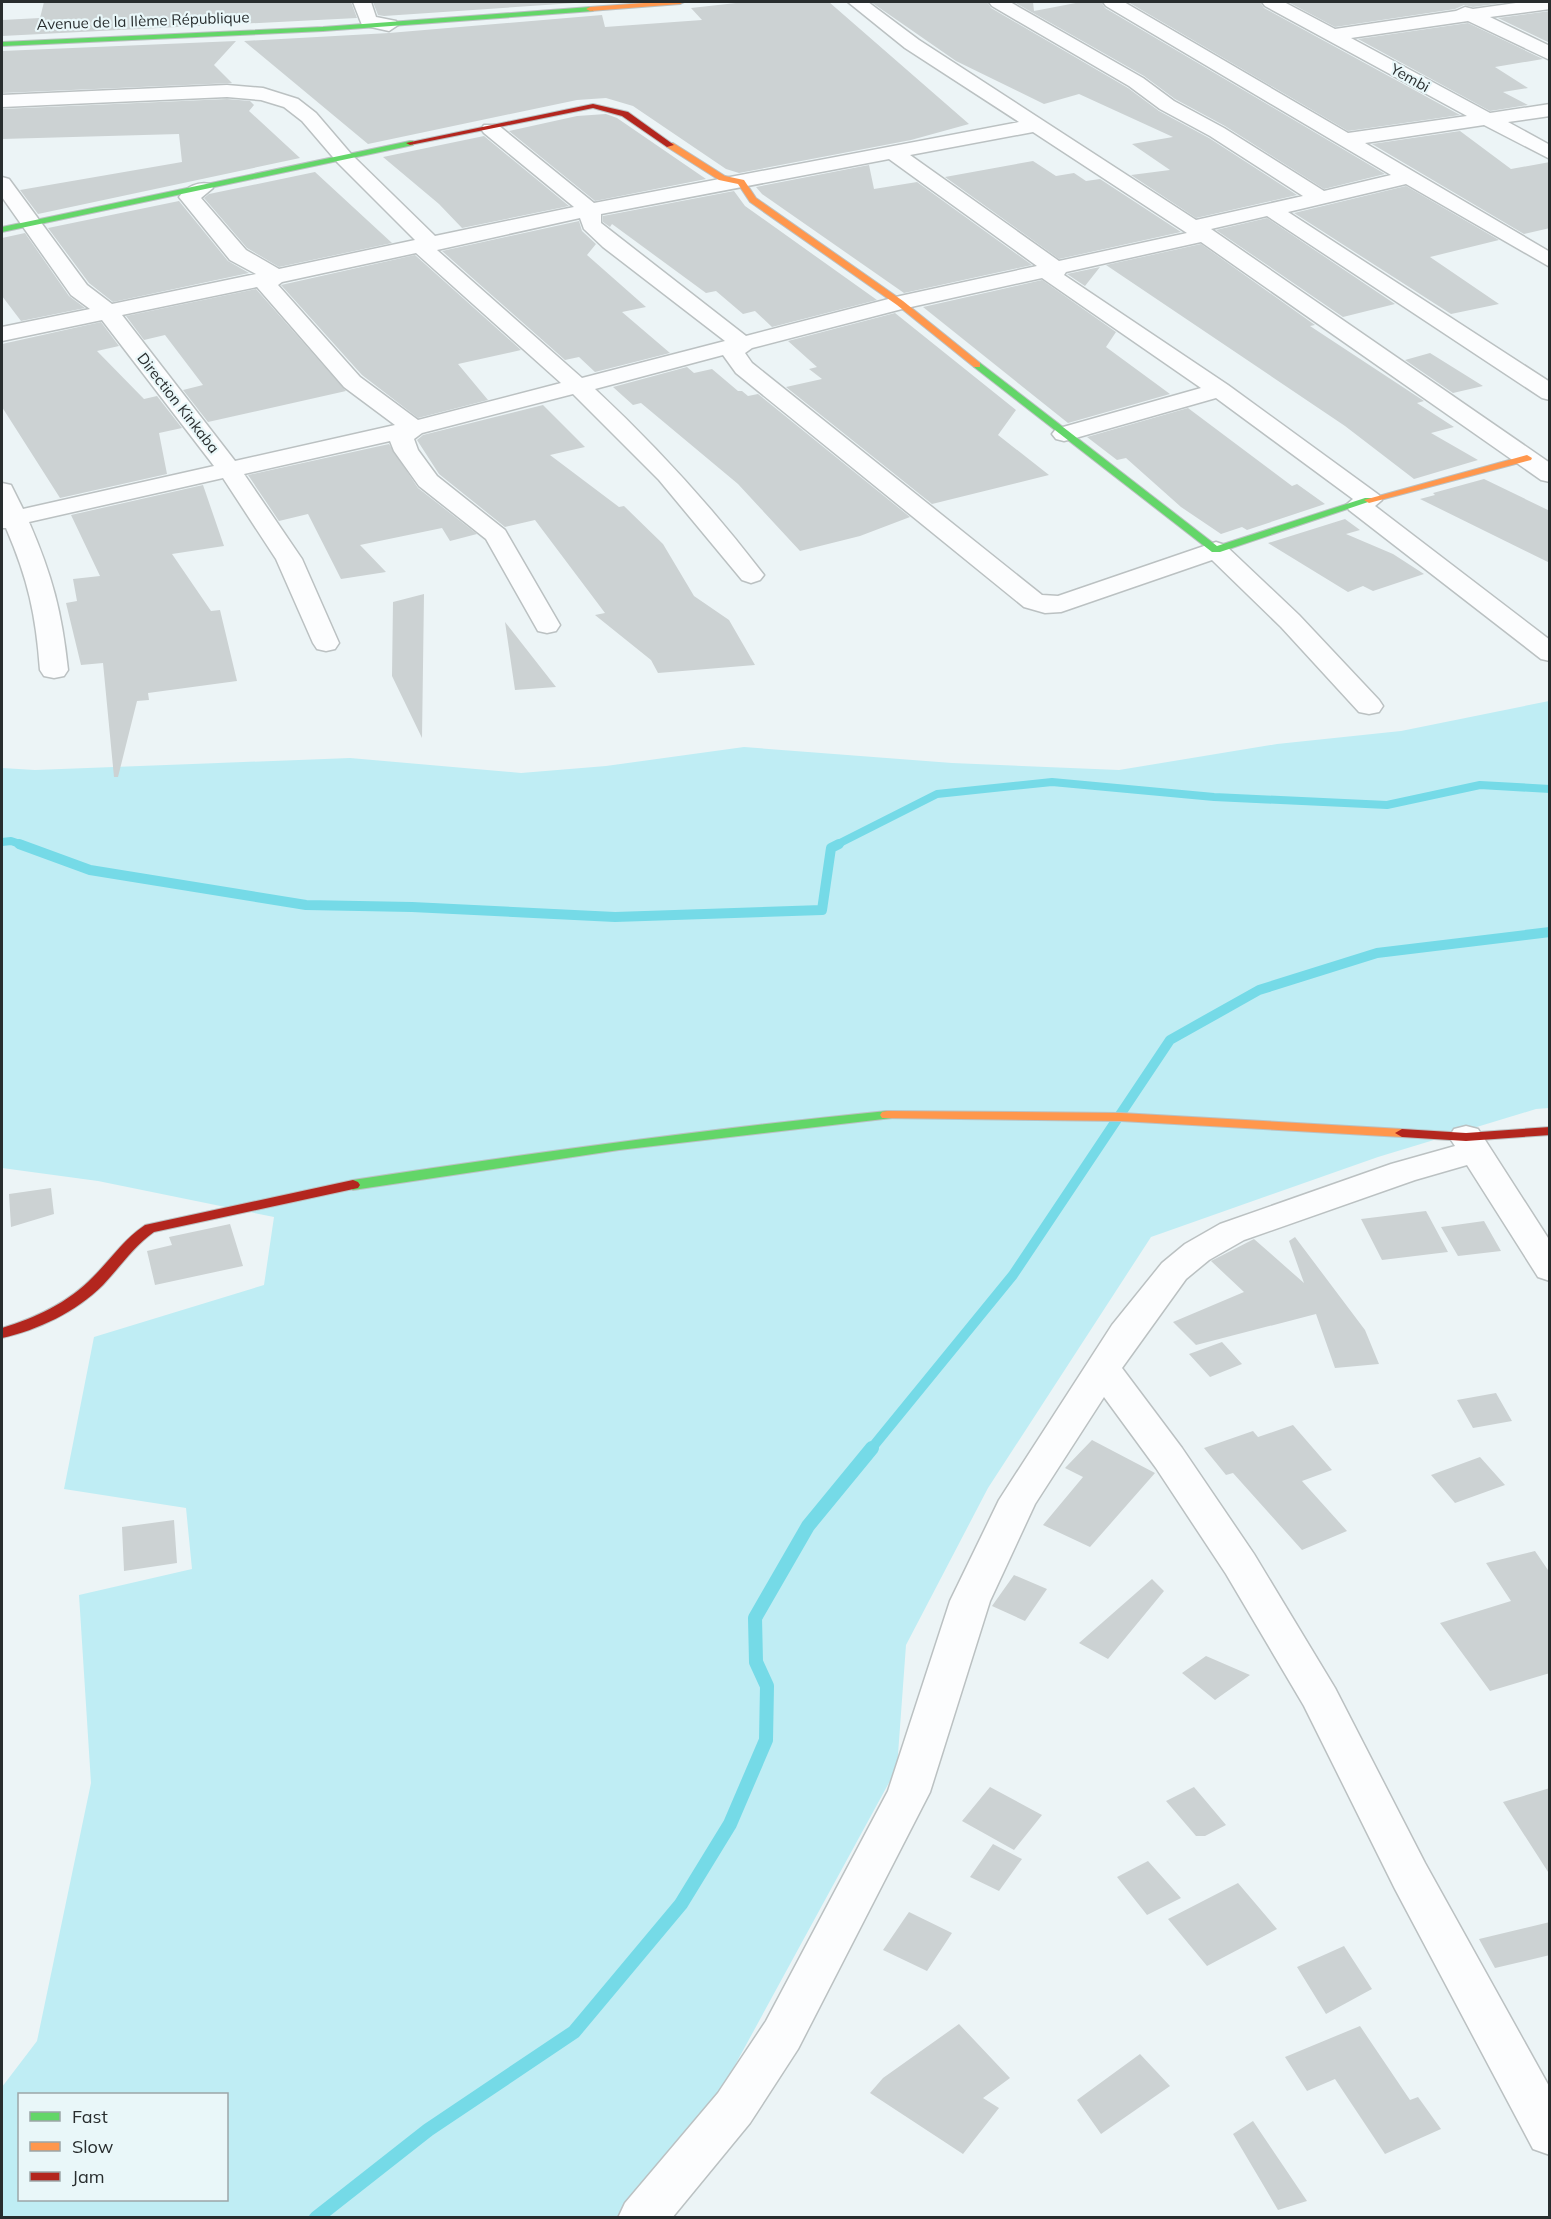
<svg xmlns="http://www.w3.org/2000/svg" width="1551" height="2219" viewBox="0 0 1551 2219" font-family="Mulish,sans-serif">
<style>
.green{fill:#bfedf4;fill-rule:evenodd}
.lines{fill:none;stroke-linecap:round;stroke-linejoin:round}
.stream-far2{stroke:#75dae7;stroke-width:8}
.stream-far1{stroke:#75dae7;stroke-width:10}
.stream{stroke:#75dae7;stroke-width:14}
.building{fill:#ccd2d3}
.street-casing{stroke:#bbc1c2;stroke-width:3}
.fast-casing{stroke:#bbc1c2;stroke-width:2}
.slow-casing{stroke:#bbc1c2;stroke-width:2}
.jam-casing{stroke:#bbc1c2;stroke-width:2}
.street{fill:#fcfdfe;fill-rule:evenodd}
.fast{fill:#63d668;fill-rule:evenodd}
.slow{fill:#ff974d;fill-rule:evenodd}
.jam{fill:#b3261e;fill-rule:evenodd}
.labels{text-anchor:middle;stroke-width:4.5;stroke-linejoin:round;paint-order:stroke}
.far-street-label{font-size:15px;fill:#282d2e;stroke:#e9f7f9}
</style>
<rect width="100%" height="100%" fill="#ecf4f6"/>
<path class="green" d="M1549,701V1108L1536,1109L1378,1157L1151,1237L988,1488L906,1645L897,1768L698,2133L627,2217H2V2087L37,2041L91,1783L79,1595L192,1569L186,1508L64,1489L94,1337L264,1285L274,1217L98,1181L2,1168V768L35,770L350,758L521,773L606,766L744,747L952,763L1119,770L1277,744L1401,731ZM20,2094H226V2200H20Z"/>
<g class="lines">
<path class="stream-far2" d="M2,842L11,841L23,845
M836,845L937,794L1052,782L1214,797L1387,805L1480,785L1550,789"/>
<path class="stream-far1" d="M19,844L90,870L306,905L412,907L615,917L822,910L831,848L839,844
M871,1449L1013,1275L1170,1040L1259,990L1377,953L1550,932"/>
<path class="stream" d="M316,2218L428,2130L574,2032L681,1904L730,1824L766,1740L767,1686L756,1662L755,1618L808,1526L872,1448"/>
</g>
<path class="building" d="M44,2H351L357,18L2,36V20L40,18Z
M373,2H590L384,16L378,15Z
M745,2H829L969,124L911,140L739,173L726,169L633,106L606,98L577,100L368,144L244,41L389,33L602,15L605,27L702,20L691,8Z
M871,2H987L991,8L1128,88L1159,111L1209,138L1297,195L1196,218L1131,175L1170,170L1132,144L1173,137L1079,94L1044,104L956,61Z
M1014,2H1033L1034,11L1081,2H1101L1105,8L1385,174L1324,189L1225,126L1175,99L1144,76Z
M1128,2H1260L1264,8L1460,115L1348,131Z
M1288,2H1510L1473,7L1464,5L1455,9L1335,27Z
M1550,11V43L1498,18Z
M1468,23L1543,59L1495,67L1528,88L1503,92L1528,105L1490,111L1358,39Z
M236,41L214,65L232,83L2,93V51Z
M227,99L250,101L254,105L249,111L300,158L38,214L20,190L182,162L179,134L2,139V109Z
M606,114L617,118L706,179L595,201L509,131L577,116Z
M1460,131L1511,169L1550,162V228L1524,234L1372,144Z
M484,136L569,206L462,228L439,204L383,157Z
M1033,161L1056,176L1074,173L1086,181L1100,179L1181,232L1059,259L945,177Z
M869,165L874,189L917,182L1032,265L904,293L762,194L756,187Z
M315,172L392,243L279,267L247,248L204,198L209,194Z
M1406,186L1499,240L1430,257L1499,304L1451,314L1294,213Z
M734,191L745,206L877,300L772,327L755,311L743,314L716,291L706,293L612,224L610,227L603,222V216Z
M179,201L228,261L249,273L113,302L89,283L48,228Z
M1267,218L1395,304L1343,317L1216,230Z
M579,221L582,231L596,244L587,255L646,307L622,312L670,353L595,372L579,357L565,360L442,251Z
M25,233L69,296L85,308L21,321L2,296V238Z
M1201,244L1315,325L1310,326L1424,401L1417,403L1454,427L1431,433L1478,460L1414,479L1345,426L1106,265Z
M415,255L521,350L458,364L488,400L418,418L362,375L281,285Z
M1100,267L1085,286L1067,274Z
M1042,280L1116,332L1106,347L1170,394L1068,423L923,307Z
M256,289L346,391L208,422L183,390L203,385L165,335L144,340L126,316Z
M895,313L1016,410L998,435L1049,475L932,504L786,387L822,379L809,369L817,367L788,341Z
M101,322L119,346L97,351L144,399L157,396L182,428L159,433L167,474L60,498L2,407V344Z
M1430,353L1483,386L1453,393L1405,360Z
M687,367L694,373L712,369L738,391H742L748,396L758,394L910,517L860,536L800,551L738,484L641,403L633,405L613,387Z
M543,405L585,447L550,455L619,507L624,506L663,544L694,596L729,620L755,665L658,673L651,660L595,615L605,613L535,520L505,527L439,474L417,440L423,435Z
M1188,408L1292,486L1297,484L1325,504L1247,530L1242,527L1221,534L1181,507L1126,458L1117,460L1087,437Z
M389,444L418,488L477,534L450,541L442,528L360,545L386,572L341,579L308,514L279,521L248,475Z
M1484,479L1550,511V563L1420,499L1435,495L1433,493Z
M203,485L224,546L172,554L211,611L220,610L237,681L148,693L149,700L137,701L118,777H114L103,663L81,665L66,603L77,601L73,579L100,576L71,515Z
M1345,519L1360,530L1346,534L1393,554L1424,574L1373,591L1363,586L1348,592L1268,543Z
M424,594L422,738L392,676L393,602Z
M505,622L556,687L515,690Z
M51,1188L54,1214L11,1227L9,1194Z
M1426,1211L1448,1252L1382,1260L1361,1219Z
M1484,1221L1501,1251L1458,1256L1441,1227Z
M230,1224L243,1266L155,1285L147,1251L172,1245L169,1237Z
M1295,1237L1365,1330L1379,1364L1335,1368L1316,1314L1196,1345L1173,1322L1244,1292L1211,1261L1254,1239L1304,1283L1289,1241Z
M1222,1342L1242,1364L1210,1377L1189,1354Z
M1496,1393L1512,1421L1473,1428L1457,1400Z
M1293,1425L1332,1470L1302,1481L1347,1531L1302,1550L1233,1473L1226,1475L1204,1448L1253,1431L1258,1437Z
M1092,1440L1155,1473L1090,1547L1043,1525L1083,1477L1065,1468Z
M1480,1457L1505,1485L1455,1503L1431,1475Z
M174,1520L177,1563L124,1571L122,1527Z
M1535,1551L1550,1573V1673L1490,1691L1440,1623L1511,1601L1486,1563Z
M1014,1575L1047,1589L1025,1621L992,1606Z
M1152,1579L1164,1591L1108,1659L1079,1643Z
M1206,1656L1250,1675L1215,1700L1182,1673Z
M990,1787L1042,1815L1014,1850L962,1821Z
M1194,1787L1226,1825L1205,1836H1196L1166,1801Z
M1550,1788V1875L1503,1802Z
M993,1844L1022,1859L999,1891L970,1877Z
M1148,1861L1181,1898L1147,1915L1117,1877Z
M1238,1883L1277,1929L1207,1966L1168,1919Z
M909,1912L952,1933L927,1971L883,1950Z
M1550,1922V1955L1495,1968L1479,1939Z
M1344,1946L1372,1989L1326,2014L1297,1967Z
M959,2024L1010,2078L983,2098L999,2108L963,2154L870,2093L883,2078Z
M1360,2026L1410,2100L1418,2097L1441,2129L1385,2154L1335,2079L1307,2091L1285,2057Z
M1140,2054L1170,2086L1101,2134L1077,2100Z
M1253,2121L1307,2201L1278,2210L1233,2134Z"/>
<g class="lines">
<defs>
<path id="street" d="M353,2H371L376,17L396,21L398,25L389,31L362,25Z
M848,2H868L919,40L1196,220L1303,196L1210,136L1160,109L1129,86L992,6L989,2H1010L1143,78L1174,101L1224,128L1324,191L1391,175L1106,6L1103,2H1124L1348,133L1467,116L1265,6L1262,2H1284L1335,29L1456,11L1465,7L1473,9L1523,2H1550V9L1490,17L1550,46V60L1468,21L1351,38L1490,113L1550,104V116L1508,122L1550,145V159L1484,125L1365,143L1550,252V267L1406,184L1288,212L1550,382V400L1542,398L1267,216L1211,229L1550,463V482L1541,480L1201,242L1066,272L1064,275L1228,385L1379,495L1382,500L1375,506L1550,640V661L1541,659L1349,510L1346,505L1353,499L1216,398L1072,439L1064,441L1056,439L1052,434L1056,429L1201,388L1042,278L902,309L752,348L745,353L752,363L1042,595L1058,596L1207,545L1216,542L1225,545L1299,615L1379,700L1383,706L1379,712L1369,714L1359,712L1281,627L1212,560L1061,612L1045,613L1024,607L736,373L723,355L595,389C655,445 710,505 760,570L764,575L760,580L751,583L742,580L659,480L573,394L422,433L414,439L418,450L437,476L505,530L560,625L556,631L547,633L538,631L486,539L419,486L394,451L390,441L244,474L302,559L339,643L335,649L326,651L317,649L313,643L276,559L223,478L29,522C52,575 62,612 68,670L64,676L54,678L44,676L40,670C36,615 28,579 6,528H2V483L11,485L23,509L214,466L102,320L2,341V327L90,309L71,295L2,197V177L9,179L87,285L112,304L256,274L230,260L179,197C186,187 198,181 210,184L213,188L201,198L246,250L279,269L415,240L338,163L302,121L284,107L261,100L227,97L2,107V95L227,85L263,88L298,99L316,113L352,155L435,236L574,207L484,133L481,129L484,125H498L594,203L1019,122L905,48ZM1033,132L1187,233L1059,261L910,155ZM889,159L1037,266L900,296L746,336L601,223V214ZM580,218L584,229L603,247L725,341L582,378L437,250ZM416,253L561,383L418,420L360,377L278,285L282,282ZM257,287L344,387L395,425L235,461L122,315Z
M1466,1126L1478,1129L1550,1241V1281L1538,1277L1467,1165L1415,1180L1244,1240L1209,1260L1186,1279L1122,1368L1182,1448L1254,1554L1335,1688L1425,1863L1550,2088V2155L1533,2149L1395,1889L1304,1706L1226,1574L1156,1468L1104,1397L1035,1504L990,1601L930,1792L798,2049L750,2123L672,2218H618L625,2203L718,2093L766,2021L888,1791L950,1601L999,1500L1112,1325L1162,1263L1185,1244L1220,1224L1391,1164L1455,1146L1449,1137L1454,1129Z"/>
<path id="fast" d="M590,7H593V11L323,31L2,46V42L323,27Z
M410,141H413V145L2,232V227Z
M974,363H980L1217,546L1365,498H1373L1374,500L1220,552H1212L974,367Z
M887,1111L892,1112L894,1115L892,1118L619,1150L353,1190L346,1185L353,1180C531,1153 708,1129 887,1111Z"/>
<path id="slow" d="M658,2H684L680,4L590,11L586,9L590,7Z
M667,143H673L725,176L744,180L756,198L903,301L980,363V367H974L897,305L750,202L738,184L719,180L667,147Z
M1527,455L1532,458L1531,460L1369,503L1364,500Z
M887,1111L1121,1113L1402,1129L1409,1133L1402,1137L1121,1121L882,1118L880,1115L882,1112Z"/>
<path id="jam" d="M593,104L628,112L674,145L667,147L622,116L593,108L410,145L406,143Z
M1550,1127V1135L1466,1141L1402,1137L1395,1133L1402,1129L1466,1133Z
M353,1180L358,1182L360,1185L358,1188L154,1232C134,1246 120,1267 103,1285C76,1312 38,1330 2,1338V1328C35,1318 68,1303 93,1277C111,1259 124,1239 145,1225Z"/>
</defs>
<use href="#street" class="street-casing"/>
<use href="#fast" class="fast-casing"/>
<use href="#slow" class="slow-casing"/>
<use href="#jam" class="jam-casing"/>
<use href="#street" class="street"/>
<use href="#fast" class="fast"/>
<use href="#slow" class="slow"/>
<use href="#jam" class="jam"/>
</g>
<g class="labels">
<g class="far-street-label">
<text transform="translate(143 21) rotate(-2)" y="5">Avenue de la IIème République</text>
<text transform="translate(1410 78) rotate(29)" y="5">Yembi</text>
<text transform="translate(178 403) rotate(52)" y="5">Direction Kinkaba</text>
</g>
</g>
<rect width="1551" height="2219" fill="none" stroke="#282d2e" stroke-width="6"/>
<rect x="18" y="2093" width="210" height="108" fill="#e9f7f9" stroke="#9ca6a8" stroke-width="1.5"/>
<rect x="30" y="2112" width="30" height="9" fill="#63d668" stroke="#9ca6a8" stroke-width="1.5"/>
<text x="72" y="2123" font-size="18" fill="#282d2e">Fast</text>
<rect x="30" y="2142" width="30" height="9" fill="#ff974d" stroke="#9ca6a8" stroke-width="1.5"/>
<text x="72" y="2153" font-size="18" fill="#282d2e">Slow</text>
<rect x="30" y="2172" width="30" height="9" fill="#b3261e" stroke="#9ca6a8" stroke-width="1.5"/>
<text x="72" y="2183" font-size="18" fill="#282d2e">Jam</text>
</svg>
